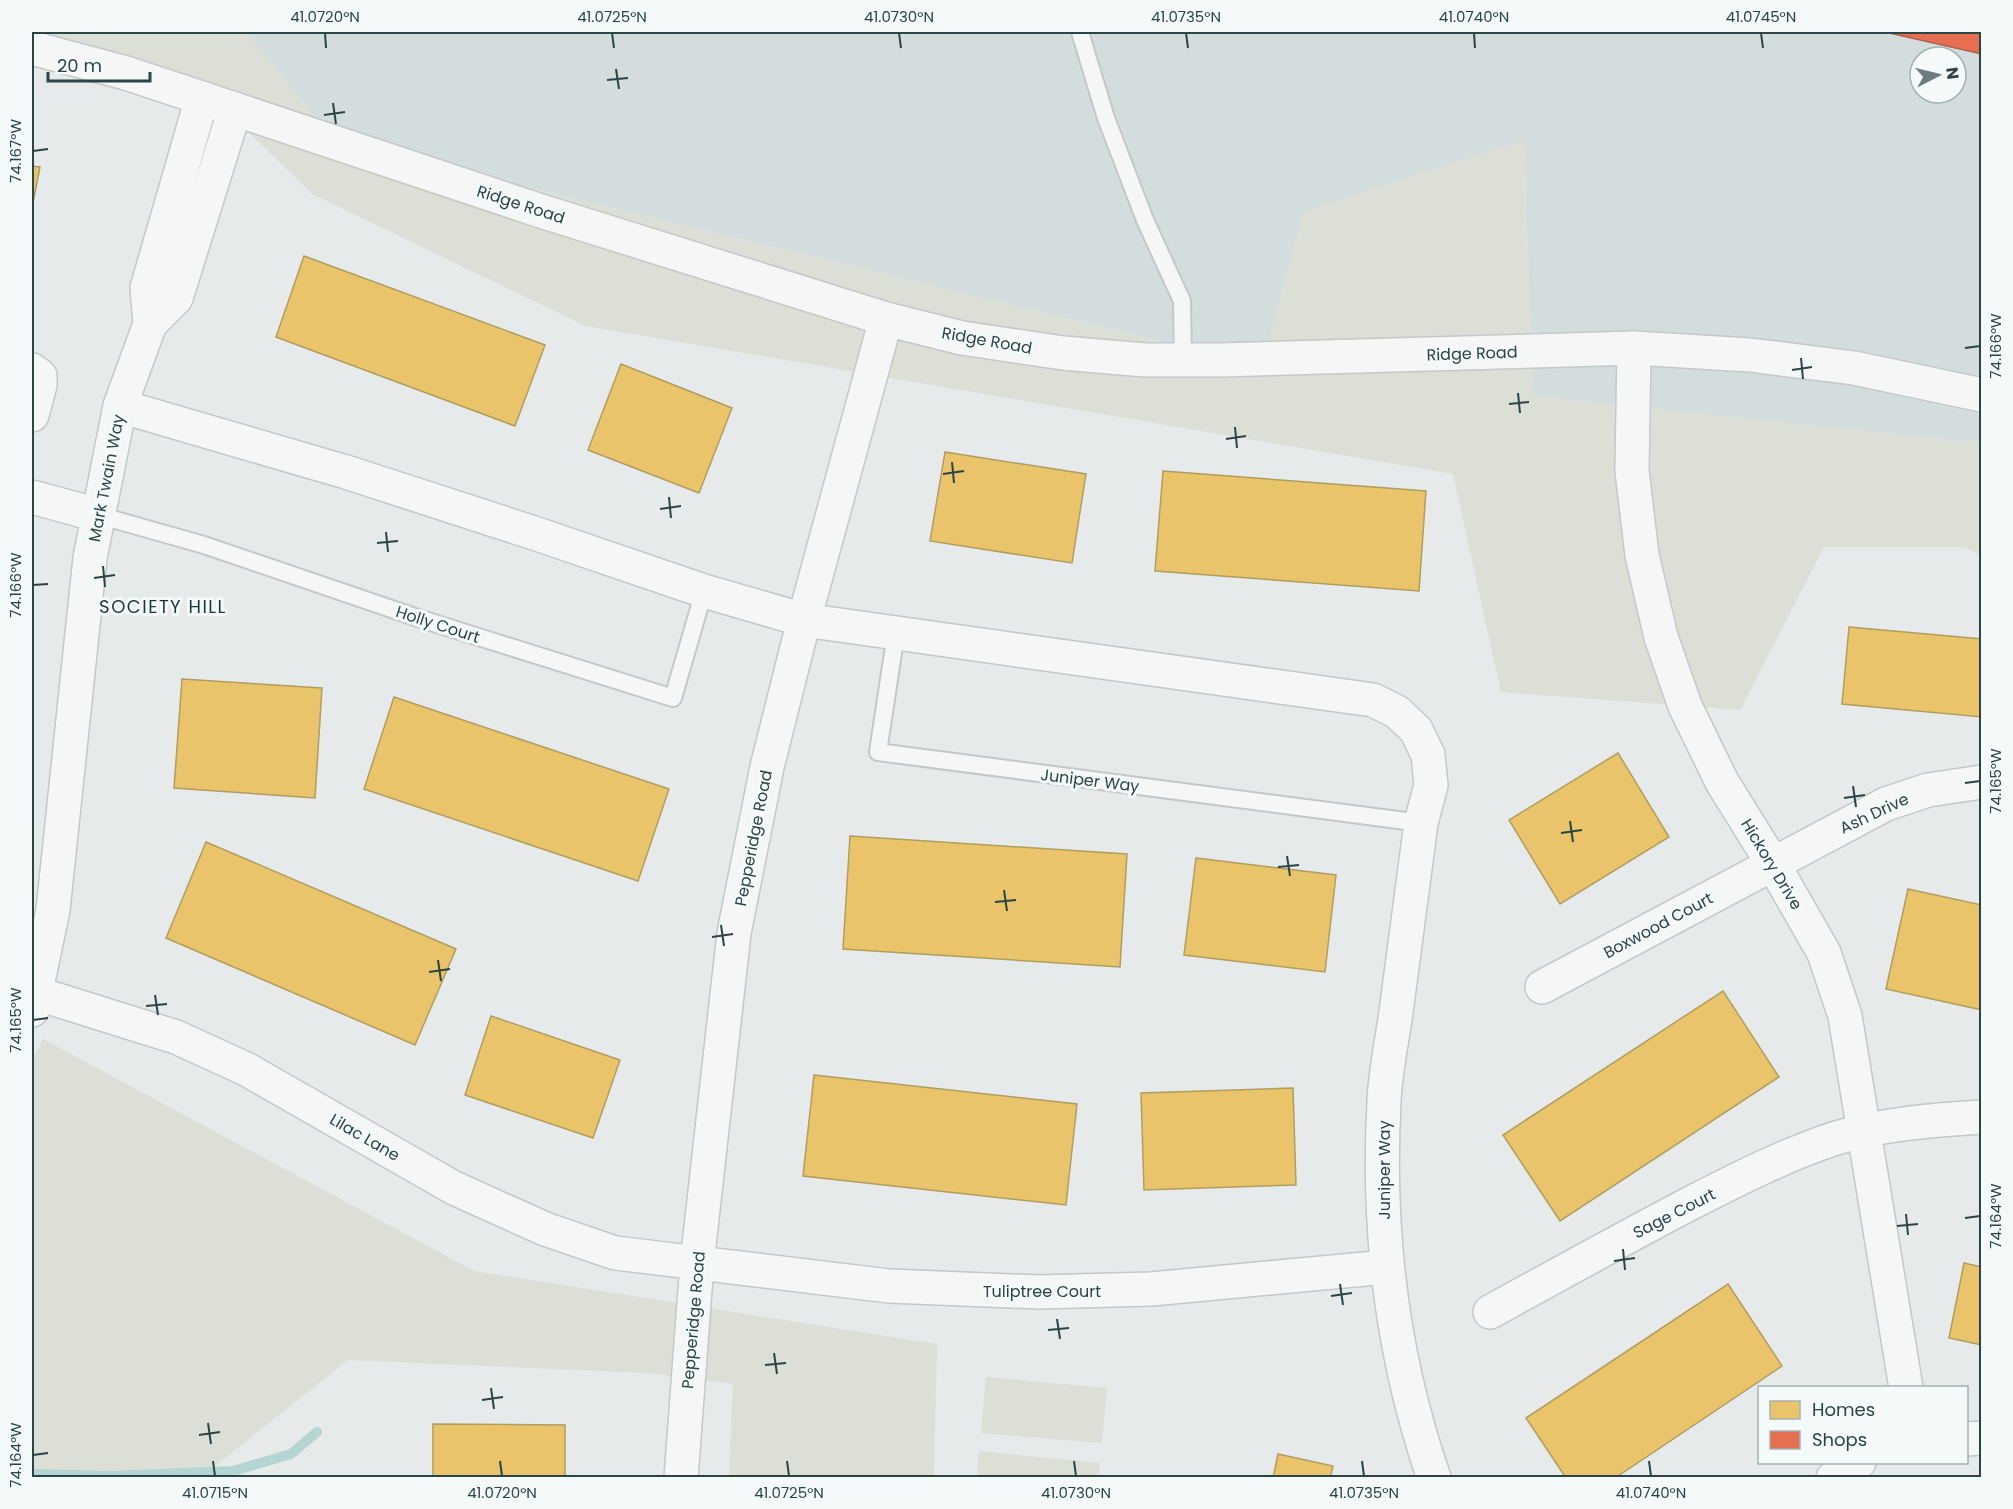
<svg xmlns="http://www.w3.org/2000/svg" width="2013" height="1509" viewBox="0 0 2013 1509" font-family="Poppins,sans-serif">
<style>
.built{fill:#d4dddd;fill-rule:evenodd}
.green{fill:#dcdfd6}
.homes{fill:#e9c46a;stroke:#b09e5f;stroke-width:1.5}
.shops{fill:#e76f51;stroke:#af624d;stroke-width:1.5}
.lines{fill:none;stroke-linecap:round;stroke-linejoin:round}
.stream{stroke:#b4d5d2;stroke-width:10}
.service-casing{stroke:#c4c8c8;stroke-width:20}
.minor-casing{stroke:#c4c8c8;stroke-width:36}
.tertiary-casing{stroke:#c4c8c8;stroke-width:36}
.service{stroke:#f5f7f7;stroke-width:16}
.minor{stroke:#f5f7f7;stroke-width:33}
.tertiary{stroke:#f5f7f7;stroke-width:33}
.ticks{fill:none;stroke:#2b4445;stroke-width:2}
.labels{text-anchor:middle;stroke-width:6;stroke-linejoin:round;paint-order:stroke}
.street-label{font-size:16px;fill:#2b4445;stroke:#f4f9f9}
.neighbourhood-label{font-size:18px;letter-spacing:1.5px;fill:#1d3536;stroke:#f4f9f9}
.neatline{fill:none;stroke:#2b4445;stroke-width:2}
.ticks-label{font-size:15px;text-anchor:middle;fill:#2b4445}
</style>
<rect width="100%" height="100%" fill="#e6eaea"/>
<path class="built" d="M246,32H1981V443L1533,397L1524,140L1262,366L334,140ZM1920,57H1956V93H1920Z"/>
<path class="green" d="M32,32H246L334,140L1262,366L1303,212L1524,140L1533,396L1981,443V555L1964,547H1824L1740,710L1501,692L1453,474L586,326L312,194L218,102L32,60Z
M43,1039L474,1271L937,1344L934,1477H729L733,1384L647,1373L348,1360L201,1477L32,1478V1062Z
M986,1377L1107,1388L1102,1443L981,1433Z
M979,1451L1100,1463L1099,1477H977Z"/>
<path class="homes" d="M32,166L40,167L32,208Z
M304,256L545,345L515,426L276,337Z
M621,364L732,408L699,493L588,450Z
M945,452L1086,474L1072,563L930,541Z
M1163,471L1426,491L1419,591L1155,571Z
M1849,627L1982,639V717L1842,704Z
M182,679L322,688L315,798L174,788Z
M394,697L669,789L638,881L364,789Z
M1618,753L1669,837L1560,904L1509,820Z
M850,836L1127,854L1120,967L843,949Z
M206,842L456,949L415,1045L166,938Z
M1196,858L1336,875L1325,972L1184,955Z
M1908,889L1982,905V1010L1886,989Z
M1723,991L1779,1077L1560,1221L1503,1135Z
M491,1016L620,1060L593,1138L465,1095Z
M814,1075L1077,1104L1066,1205L803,1176Z
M1293,1088L1296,1185L1144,1190L1141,1093Z
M1964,1263L1982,1267V1345L1949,1338Z
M1728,1284L1782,1366L1615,1478H1566L1526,1418Z
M433,1424L565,1425V1478H433Z
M1278,1454L1333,1466L1330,1478H1273Z"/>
<path class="shops" d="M1885,32H1982V54Z"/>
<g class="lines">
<path class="stream" d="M32,1474L110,1476L233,1471L291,1454L317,1432"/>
<defs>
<path id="service" d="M1080,32L1106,118L1145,220L1182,301L1183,360
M98,515L204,545L418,618L673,698L704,591
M896,633L878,752L1421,823"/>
<path id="minor" d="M150,324L176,298L235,109
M1634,348L1632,471L1642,555L1661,637L1685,706L1722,782L1773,864L1824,953L1845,1016L1906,1388
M32,370L40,376V385L32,415
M120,406L346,472L534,533L704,591L804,620L1373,700L1397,712L1416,730L1428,755L1431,785L1421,823C1413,886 1404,949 1396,1012C1392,1042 1385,1072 1384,1102C1377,1230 1392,1357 1434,1478
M32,497L98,515
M1542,987L1886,804L1928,790L1982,782
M32,992L176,1037L246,1069L454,1188L545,1229L615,1253L889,1286L1039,1292L1151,1289L1386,1267
M32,1010L53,910L90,558L120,406L150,324L147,288L202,98
M1490,1312C1557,1275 1624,1238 1691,1203C1738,1179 1783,1156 1833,1139C1881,1124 1932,1120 1982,1117
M1966,1439L1982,1438
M681,1478L697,1263L734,933L767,767L804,620L886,319
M1833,1478L1859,1462"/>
<path id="tertiary" d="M32,48L126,73L544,212L886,319L962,338L1063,353L1145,360H1221L1634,348L1750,355L1854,368L1982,395"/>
</defs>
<use href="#service" class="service-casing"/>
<use href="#minor" class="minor-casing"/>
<use href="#tertiary" class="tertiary-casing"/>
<use href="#service" class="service"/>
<use href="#minor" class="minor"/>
<use href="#tertiary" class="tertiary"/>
</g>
<path class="ticks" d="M325,33L326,48M612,33L614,48M899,33L901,48M1186,33L1188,48M1474,33L1475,48M1761,33L1763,48M616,69L619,89M607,80L628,78M333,103L336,124M324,115L345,112M33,151L48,149M1965,348L1980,346M1801,358L1803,379M1792,370L1812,367M1518,393L1520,413M1509,404L1529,402M1235,427L1237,448M1226,439L1246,436M952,462L954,483M943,474L964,471M669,497L671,518M660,509L681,506M386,532L388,552M377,543L398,541M103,566L105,587M94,578L115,575M33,585L48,584M1965,783L1980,781M1853,786L1856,807M1844,798L1865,795M1570,821L1573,842M1561,833L1582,830M1287,856L1290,876M1278,867L1299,865M1004,890L1007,911M995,902L1016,900M721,925L724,946M712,937L733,934M438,960L441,981M429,972L450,969M155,995L158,1015M146,1006L167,1004M33,1020L48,1018M1906,1214L1908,1235M1965,1218L1980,1216M1897,1226L1918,1224M1623,1249L1625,1270M1614,1261L1635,1258M1340,1284L1343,1305M1331,1296L1352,1293M1057,1319L1060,1339M1048,1330L1069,1328M774,1353L777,1374M765,1365L786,1363M491,1388L494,1409M482,1400L503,1397M208,1423L211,1444M199,1435L220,1432M33,1455L48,1453M213,1461L215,1476M500,1461L502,1476M787,1461L789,1476M1074,1461L1076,1476M1362,1461L1364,1476M1649,1461L1651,1476"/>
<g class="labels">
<g class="street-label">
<text transform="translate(521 204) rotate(18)" y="6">Ridge Road</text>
<text transform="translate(987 340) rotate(10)" y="6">Ridge Road</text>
<text transform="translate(1472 353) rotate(-2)" y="6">Ridge Road</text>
<text transform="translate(106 478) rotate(-79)" y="6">Mark Twain Way</text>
<text transform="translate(438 624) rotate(18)" y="6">Holly Court</text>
<text transform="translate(1090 780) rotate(7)" y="6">Juniper Way</text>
<text transform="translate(1874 813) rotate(-25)" y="6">Ash Drive</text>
<text transform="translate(753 838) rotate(-79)" y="6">Pepperidge Road</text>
<text transform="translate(1772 864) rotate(59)" y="6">Hickory Drive</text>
<text transform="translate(1658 925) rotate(-28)" y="6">Boxwood Court</text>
<text transform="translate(365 1137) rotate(30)" y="6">Lilac Lane</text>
<text transform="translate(1384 1170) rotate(-90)" y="6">Juniper Way</text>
<text transform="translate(1674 1213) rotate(-27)" y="6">Sage Court</text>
<text x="1042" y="1297">Tuliptree Court</text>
<text transform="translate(693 1320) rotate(-85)" y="6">Pepperidge Road</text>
</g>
<g class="neighbourhood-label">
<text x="163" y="613">SOCIETY HILL</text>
</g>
</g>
<rect width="2013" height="1509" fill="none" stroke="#f4f9f9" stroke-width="66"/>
<rect x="1758" y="1386" width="210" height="78" fill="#f4f9f9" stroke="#a4b1b1" stroke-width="1.5"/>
<rect x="1770" y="1401" width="30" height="18" fill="#e9c46a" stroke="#a4b1b1" stroke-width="1.5"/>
<text x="1812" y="1416" font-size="18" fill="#2b4445">Homes</text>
<rect x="1770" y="1431" width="30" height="18" fill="#e76f51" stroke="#a4b1b1" stroke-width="1.5"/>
<text x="1812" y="1446" font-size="18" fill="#2b4445">Shops</text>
<g transform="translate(1938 75) rotate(83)"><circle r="28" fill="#f4f9f9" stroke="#a4b1b1" stroke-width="1.5"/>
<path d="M0-4.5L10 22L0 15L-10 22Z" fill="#6c7e7f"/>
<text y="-9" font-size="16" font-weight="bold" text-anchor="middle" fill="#2b4445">N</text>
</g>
<path d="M48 72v9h102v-9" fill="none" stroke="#2b4445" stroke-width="3"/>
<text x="57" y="72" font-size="18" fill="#2b4445" stroke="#f4f9f9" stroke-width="4.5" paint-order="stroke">20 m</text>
<rect x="33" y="33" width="1947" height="1443" class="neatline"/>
<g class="ticks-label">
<text x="325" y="22">41.0720°N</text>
<text x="612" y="22">41.0725°N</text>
<text x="899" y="22">41.0730°N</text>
<text x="1186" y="22">41.0735°N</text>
<text x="1474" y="22">41.0740°N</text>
<text x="1761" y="22">41.0745°N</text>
<text transform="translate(16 151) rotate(-90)" y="5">74.167°W</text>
<text transform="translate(1996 346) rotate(-90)" y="5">74.166°W</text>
<text transform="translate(16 585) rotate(-90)" y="5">74.166°W</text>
<text transform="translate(1996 781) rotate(-90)" y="5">74.165°W</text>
<text transform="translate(16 1020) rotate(-90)" y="5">74.165°W</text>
<text transform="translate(1996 1216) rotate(-90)" y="5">74.164°W</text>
<text transform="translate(16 1455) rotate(-90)" y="5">74.164°W</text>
<text x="215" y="1498">41.0715°N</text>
<text x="502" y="1498">41.0720°N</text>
<text x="789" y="1498">41.0725°N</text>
<text x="1076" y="1498">41.0730°N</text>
<text x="1364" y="1498">41.0735°N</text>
<text x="1651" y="1498">41.0740°N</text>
</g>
</svg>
